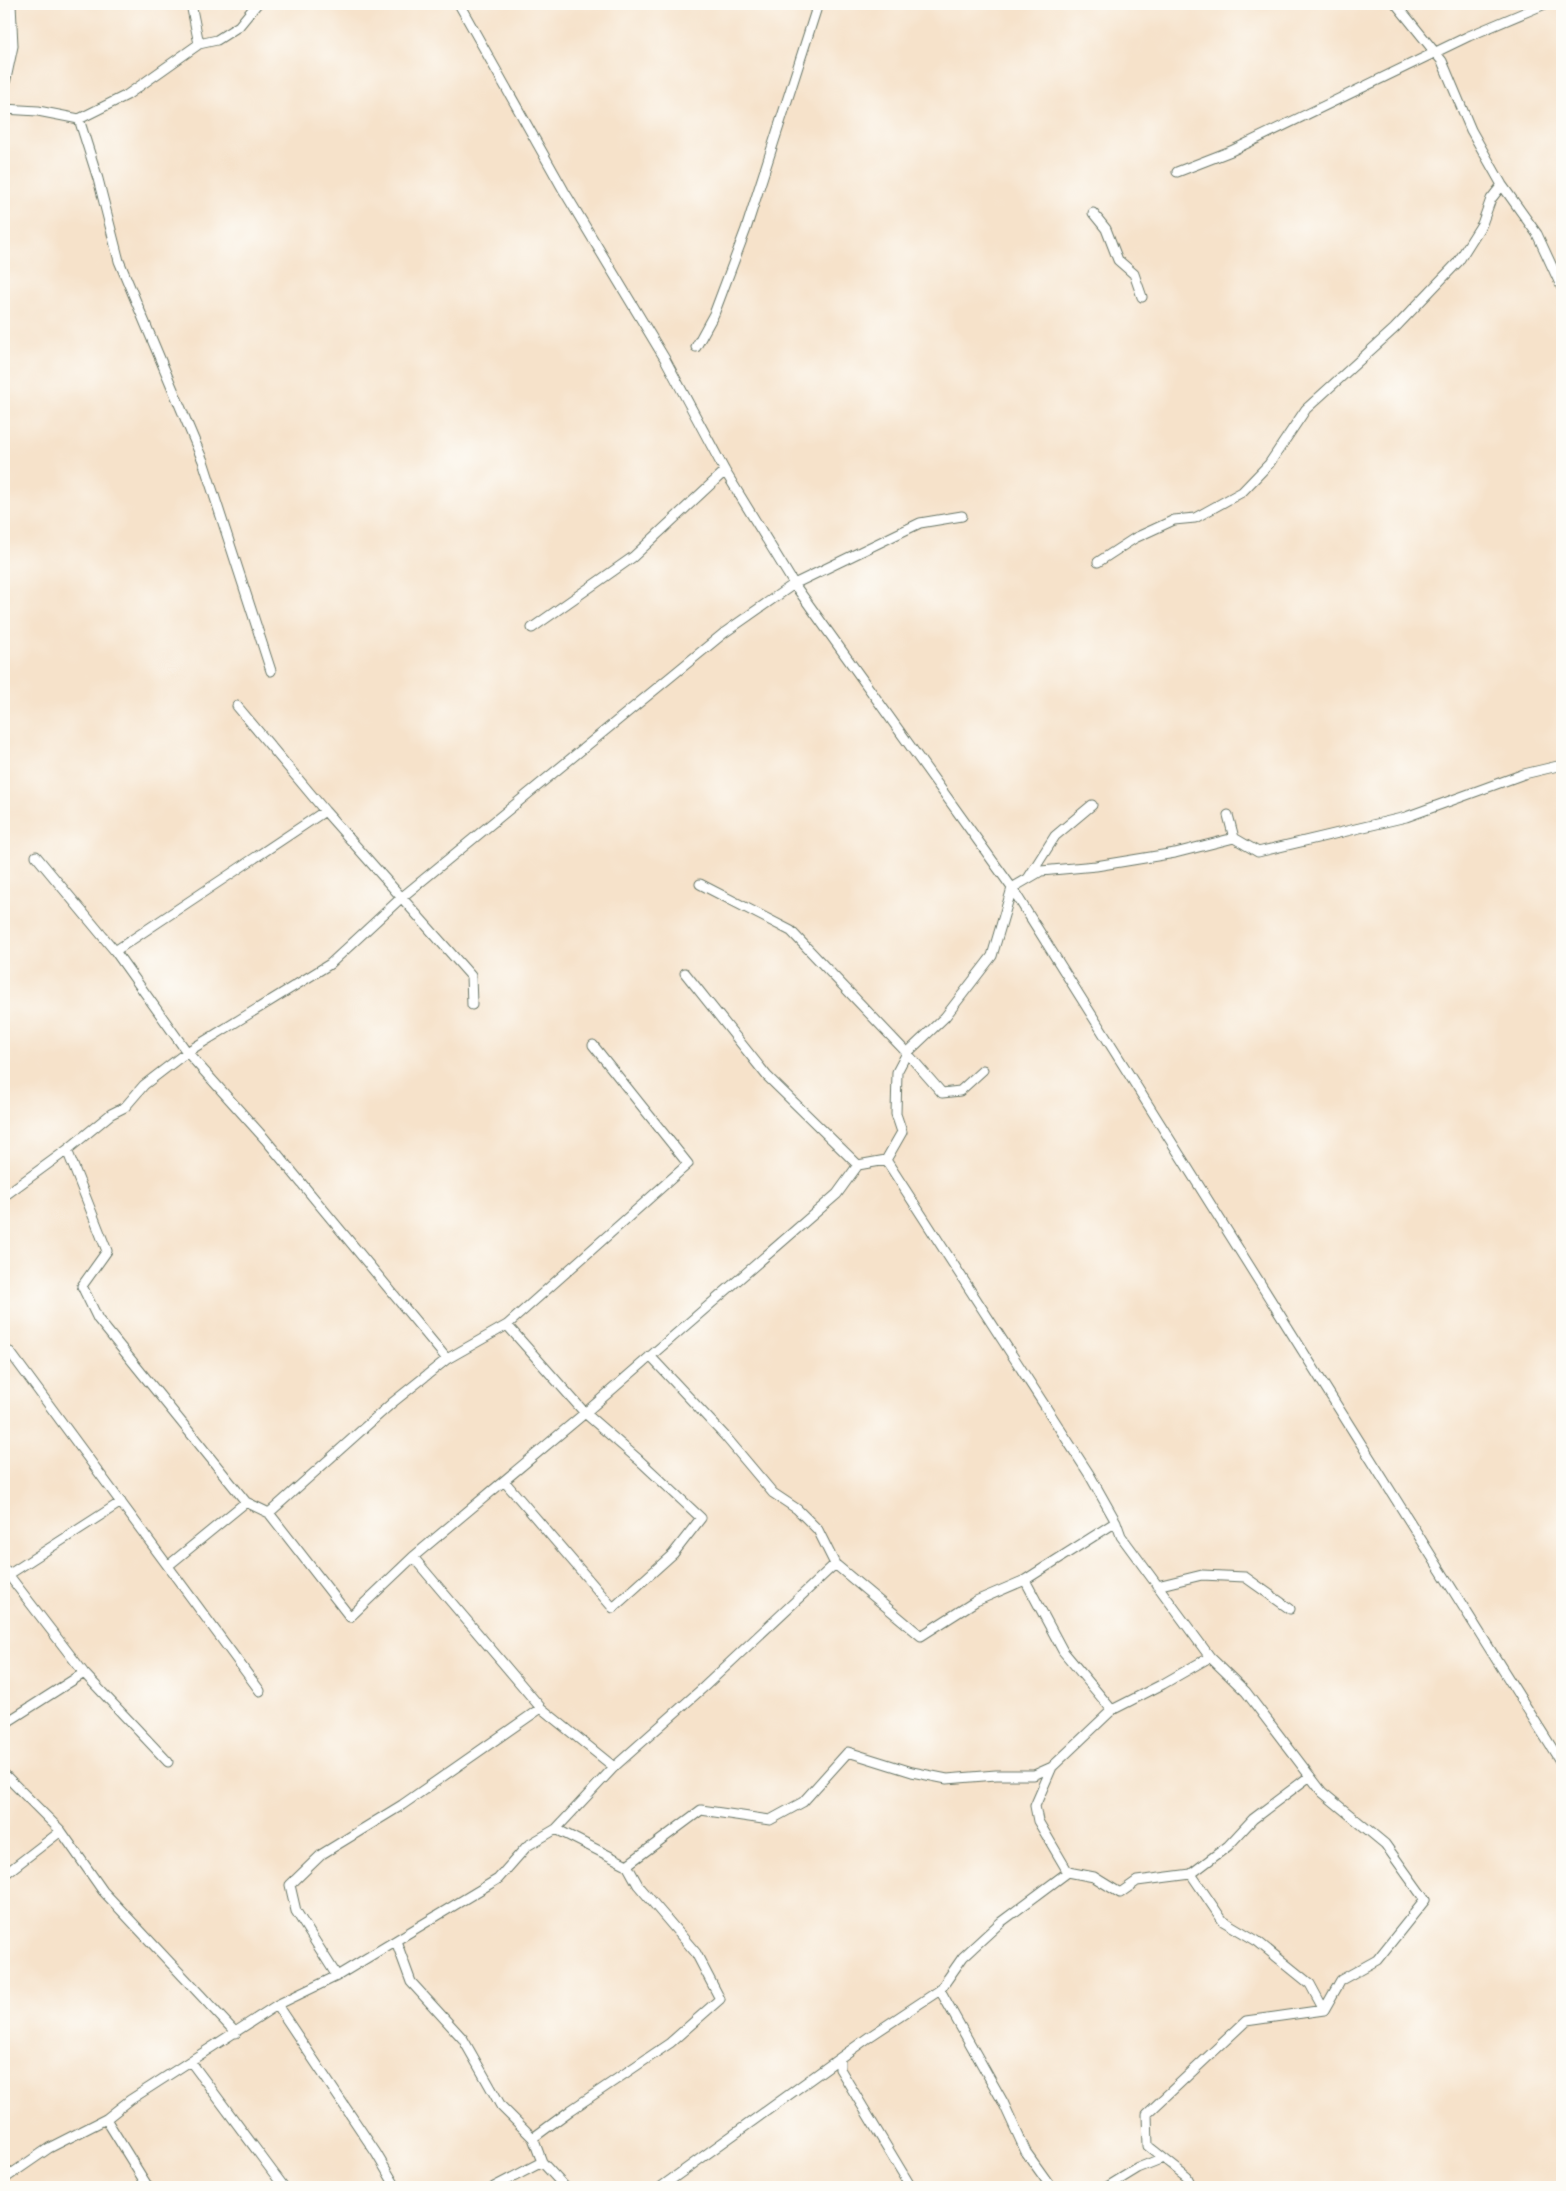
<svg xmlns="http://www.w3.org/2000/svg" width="1566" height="2191" viewBox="0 0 1566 2191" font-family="'Patrick Hand',sans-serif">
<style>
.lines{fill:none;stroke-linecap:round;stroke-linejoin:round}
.minor-casing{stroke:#6a7768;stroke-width:11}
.minor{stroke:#fff;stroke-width:9}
</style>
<rect width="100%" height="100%" fill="#fdfcf7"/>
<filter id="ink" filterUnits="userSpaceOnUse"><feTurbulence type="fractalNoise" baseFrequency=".02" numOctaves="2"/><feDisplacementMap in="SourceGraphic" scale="10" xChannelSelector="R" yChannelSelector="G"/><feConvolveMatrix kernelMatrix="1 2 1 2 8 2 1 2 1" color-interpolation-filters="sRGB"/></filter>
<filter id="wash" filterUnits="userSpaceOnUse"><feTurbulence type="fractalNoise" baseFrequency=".0096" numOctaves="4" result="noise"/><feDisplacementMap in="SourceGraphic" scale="20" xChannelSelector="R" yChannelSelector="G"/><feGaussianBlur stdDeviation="1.12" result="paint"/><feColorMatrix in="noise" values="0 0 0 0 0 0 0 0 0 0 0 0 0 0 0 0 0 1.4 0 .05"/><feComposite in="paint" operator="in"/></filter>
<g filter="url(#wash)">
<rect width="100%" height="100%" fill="#f6e2ca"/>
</g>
<g filter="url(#ink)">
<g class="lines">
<defs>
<path id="minor" d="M191,4L199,44
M459,4L564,191L665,359L725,471L794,584L1012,888L1562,1764
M1396,4L1442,61L1471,130L1502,185L1537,234L1562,288
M4,88L13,46L11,4
M4,109L38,111L79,119L127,95L199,44L217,40L239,26L257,4
M79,119L98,179L119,261L203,461L271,671
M1177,172L1231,151L1469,36L1545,4
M1093,213L1106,229L1118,260L1134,274L1142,297
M696,347L714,314L746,229L818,4
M1098,562L1135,538L1174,520L1195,518L1242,492L1269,464L1306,409L1394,329L1458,262L1482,224L1491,199L1502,185
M532,628L633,557L725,471
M237,706L325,811L471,976L472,1005
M1228,815L1234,838L1258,852L1406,817L1524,774L1562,765
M36,856L115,951L187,1052L265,1139L447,1359L507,1325L585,1413L639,1460L701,1518L673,1554L613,1608L504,1481
M1029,877L1055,836L1092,805
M700,884L791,931L907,1053L942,1093L960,1091L983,1070
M115,951L325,811
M685,973L767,1076L858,1165
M67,1150L107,1251L82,1286L98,1319L246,1502L269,1513L350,1617L413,1557L585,1413L837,1194L858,1165L886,1160L902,1132L896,1114L897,1072L907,1053L945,1017L992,956L1012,888L1041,871L1096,866L1175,853L1234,838
M886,1160L1089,1474L1116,1522L1121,1536L1210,1657L1246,1692L1322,1792L1385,1844L1425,1900L1377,1960L1341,1980L1324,2010L1246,2021L1147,2114L1148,2146L1187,2177L1192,2187
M4,1196L67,1150L111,1114L125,1107L144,1085L187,1052L330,964L401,898L724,633L794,584L920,523L962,516
M507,1325L688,1164L593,1045
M10,1352L260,1691
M650,1356L725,1436L773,1493L797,1509L818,1530L835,1564L921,1636L976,1601L1025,1580L1116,1522
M269,1513L392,1403L447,1359
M413,1557L541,1708L614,1767
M169,1565L246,1502
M4,1569L84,1673L168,1762
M8,1575L121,1502
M1025,1580L1063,1651L1112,1710
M1157,1586L1202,1575L1245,1577L1290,1609
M4,1724L84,1673
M4,1774L61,1831L103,1891L236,2033
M627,1865L701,1810L770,1820L803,1802L848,1752L912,1772L947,1779L996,1775H1034L1052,1767
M1068,1872L1038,1821L1035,1806L1052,1767L1112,1710L1163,1684L1210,1657
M1191,1874L1223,1921L1257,1941L1310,1984L1324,2010
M4,1875L61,1831
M396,1941L411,1982L463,2039L501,2106L533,2138L542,2162L565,2187
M337,1976L296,1911L290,1885L322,1854L402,1805L541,1708
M940,1990L1003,2102L1026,2152L1051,2187
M277,2005L376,2153L396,2187
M840,2059V2069L911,2187
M191,2062L284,2187
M106,2119L148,2187
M533,2138L571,2110L670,2043L720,1999L696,1953L638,1885L627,1865L556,1829
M4,2179L49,2148L106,2119L130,2100L277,2005L337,1976L498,1879L527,1846L556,1829L614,1767L704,1687L835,1564
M494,2187L542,2162
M661,2187L869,2037L940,1990L963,1957L1001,1922L1068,1872L1094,1877L1120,1893L1137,1881L1191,1874L1228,1846L1253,1819L1310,1776
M1107,2187L1138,2168L1163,2158"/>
</defs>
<use href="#minor" class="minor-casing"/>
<use href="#minor" class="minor"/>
</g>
</g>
<rect width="1566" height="2191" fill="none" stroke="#fdfcf7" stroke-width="20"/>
</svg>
